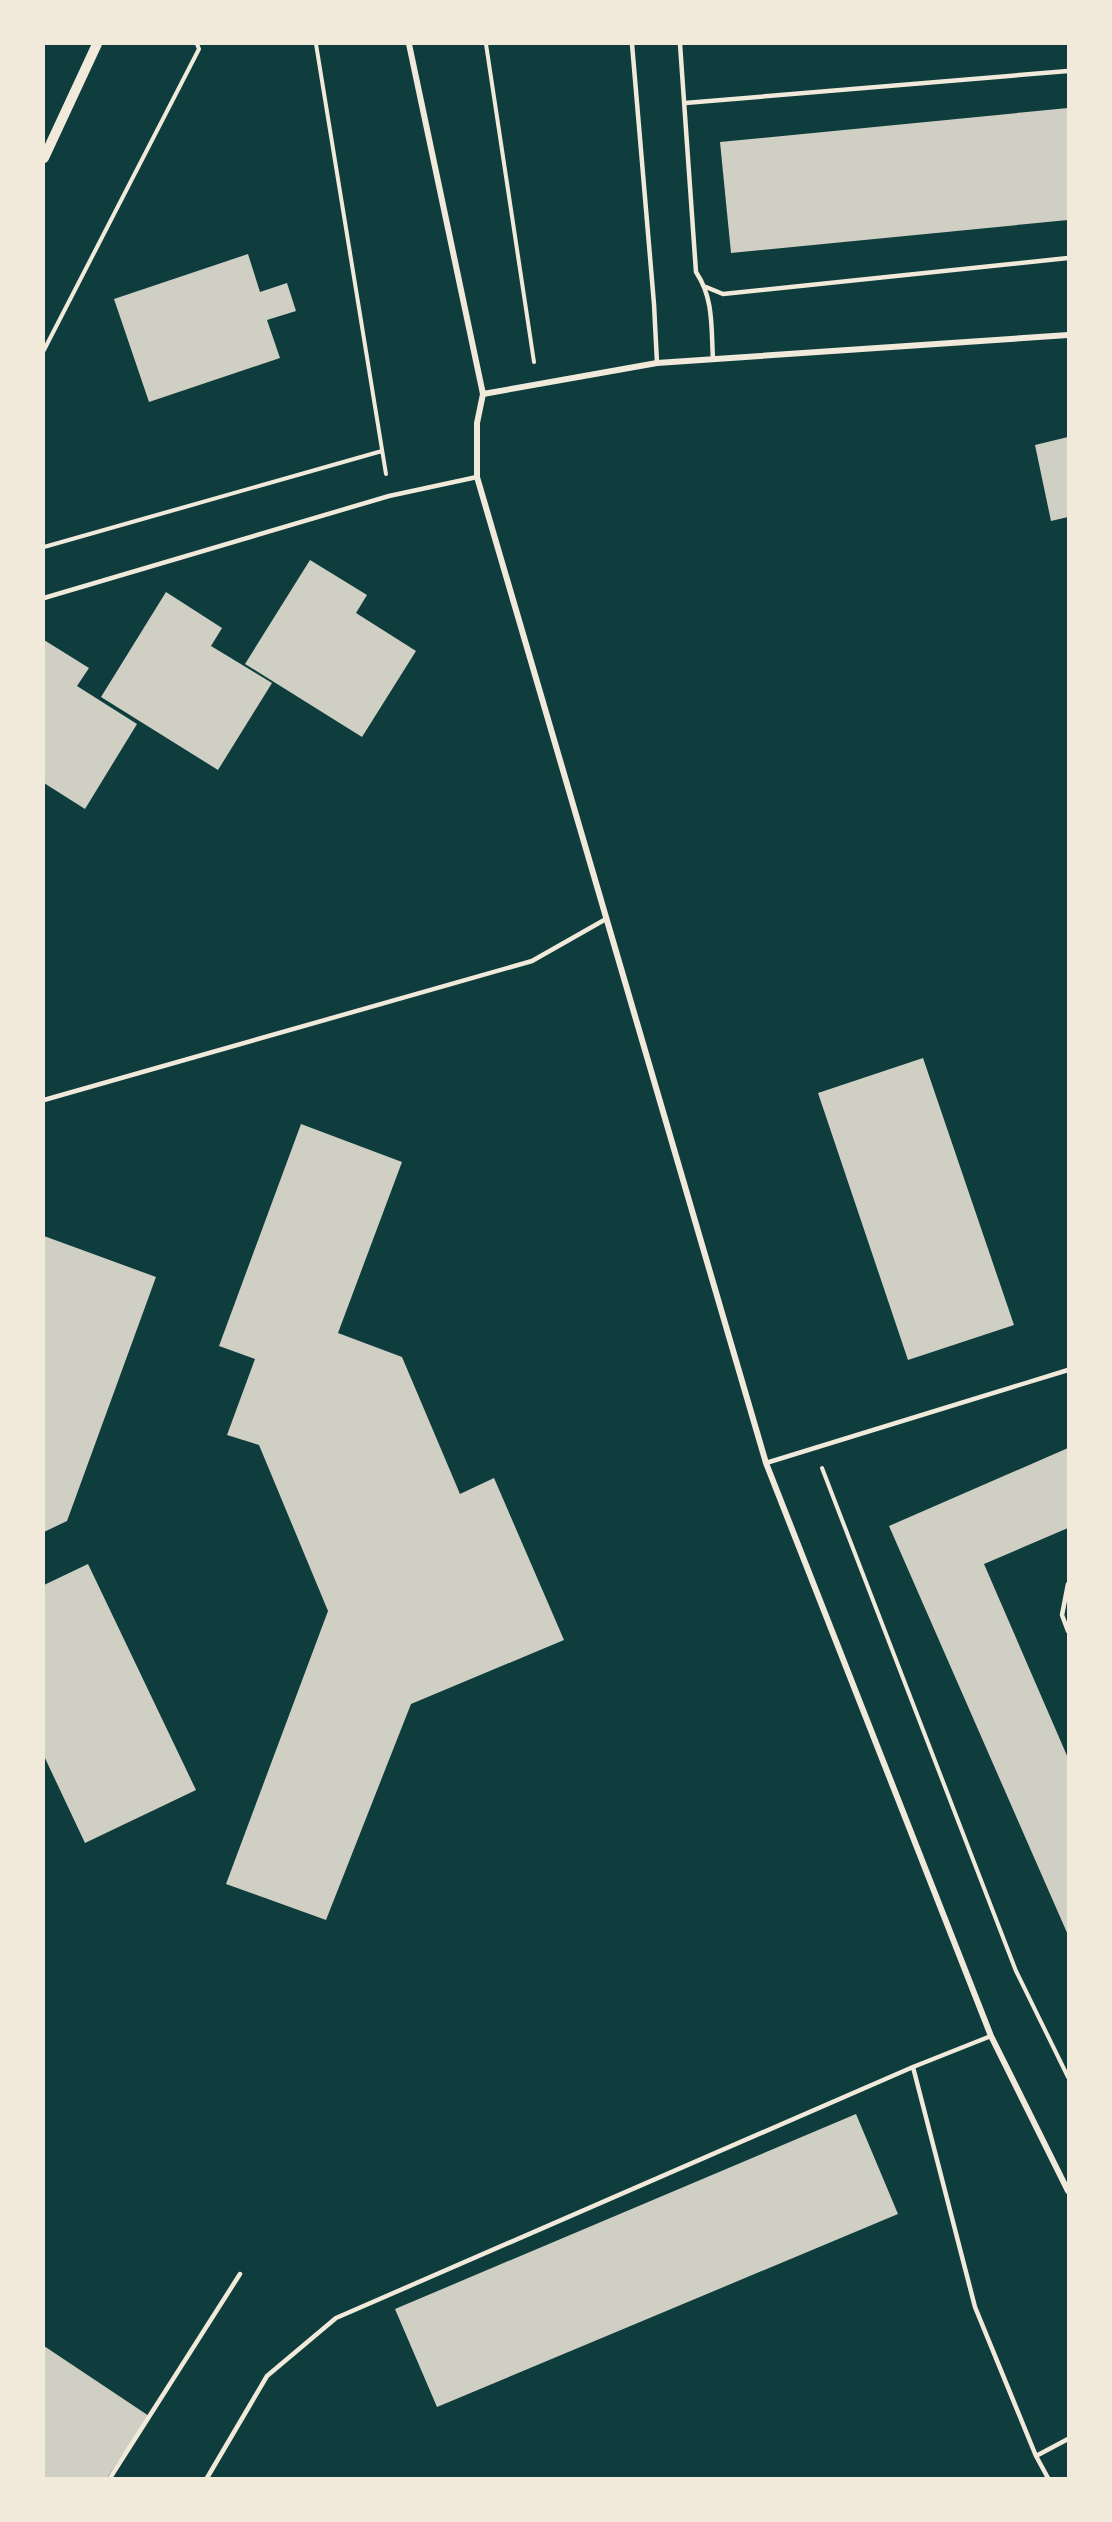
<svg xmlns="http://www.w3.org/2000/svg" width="1112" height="2522" viewBox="0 0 1112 2522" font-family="Mulish,sans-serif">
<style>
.building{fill:#cfcfc3}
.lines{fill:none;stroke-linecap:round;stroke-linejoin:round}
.path{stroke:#f1e9da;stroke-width:4}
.service{stroke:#f1e9da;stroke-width:4.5}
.minor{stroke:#f1e9da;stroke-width:6}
.tertiary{stroke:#f1e9da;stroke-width:10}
</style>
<rect width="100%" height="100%" fill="#0f3d3e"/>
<path class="building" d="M1068,108V220L731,253L720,142Z
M248,254L260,292L287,283L296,311L267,320L280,358L149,402L114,299Z
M1068,437V517L1051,521L1035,445Z
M310,560L367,595L356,613L416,651L362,737L245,664Z
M166,592L222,628L211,646L272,683L218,770L101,697Z
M44,640L89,668L77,686L137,724L85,809L44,783Z
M923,1058L1014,1325L908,1360L818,1093Z
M301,1124L402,1162L338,1333L402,1357L460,1494L494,1478L564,1640L411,1704L326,1920L226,1884L328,1611L259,1445L227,1435L255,1359L219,1346Z
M44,1236L156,1277L67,1521L44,1532Z
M1068,1448V1528L984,1564L1068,1758V1935L889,1526Z
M88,1564L196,1790L85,1843L44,1756V1585Z
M856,2114L898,2214L437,2407L395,2309Z
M44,2346L149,2416L107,2478H44Z"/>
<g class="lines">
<path class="path" d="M316,44L386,474
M486,44L534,362
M44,350L199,49L197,44
M44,547L382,451
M822,1468L1016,1971L1068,2077"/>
<path class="service" d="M632,44L654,304L657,363
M680,44L696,272C714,299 711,327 713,359
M685,103L1068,71
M706,287L723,294L1068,258
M44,598L389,496L477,477
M44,1100L532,961L606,919
M766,1463L1068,1370
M1068,1584L1062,1615L1068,1631
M913,2067L975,2307L1036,2456L1048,2478
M1036,2456L1068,2439
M110,2478L240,2274
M207,2478L267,2376L336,2318L913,2067L991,2036"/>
<path class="minor" d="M409,44L483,394L477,423V477L766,1463L991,2036L1068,2191
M483,394L657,363L1068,335"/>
<path class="tertiary" d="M44,158L97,44"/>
</g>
<rect width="1112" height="2522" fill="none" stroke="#f1e9da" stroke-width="90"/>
</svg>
